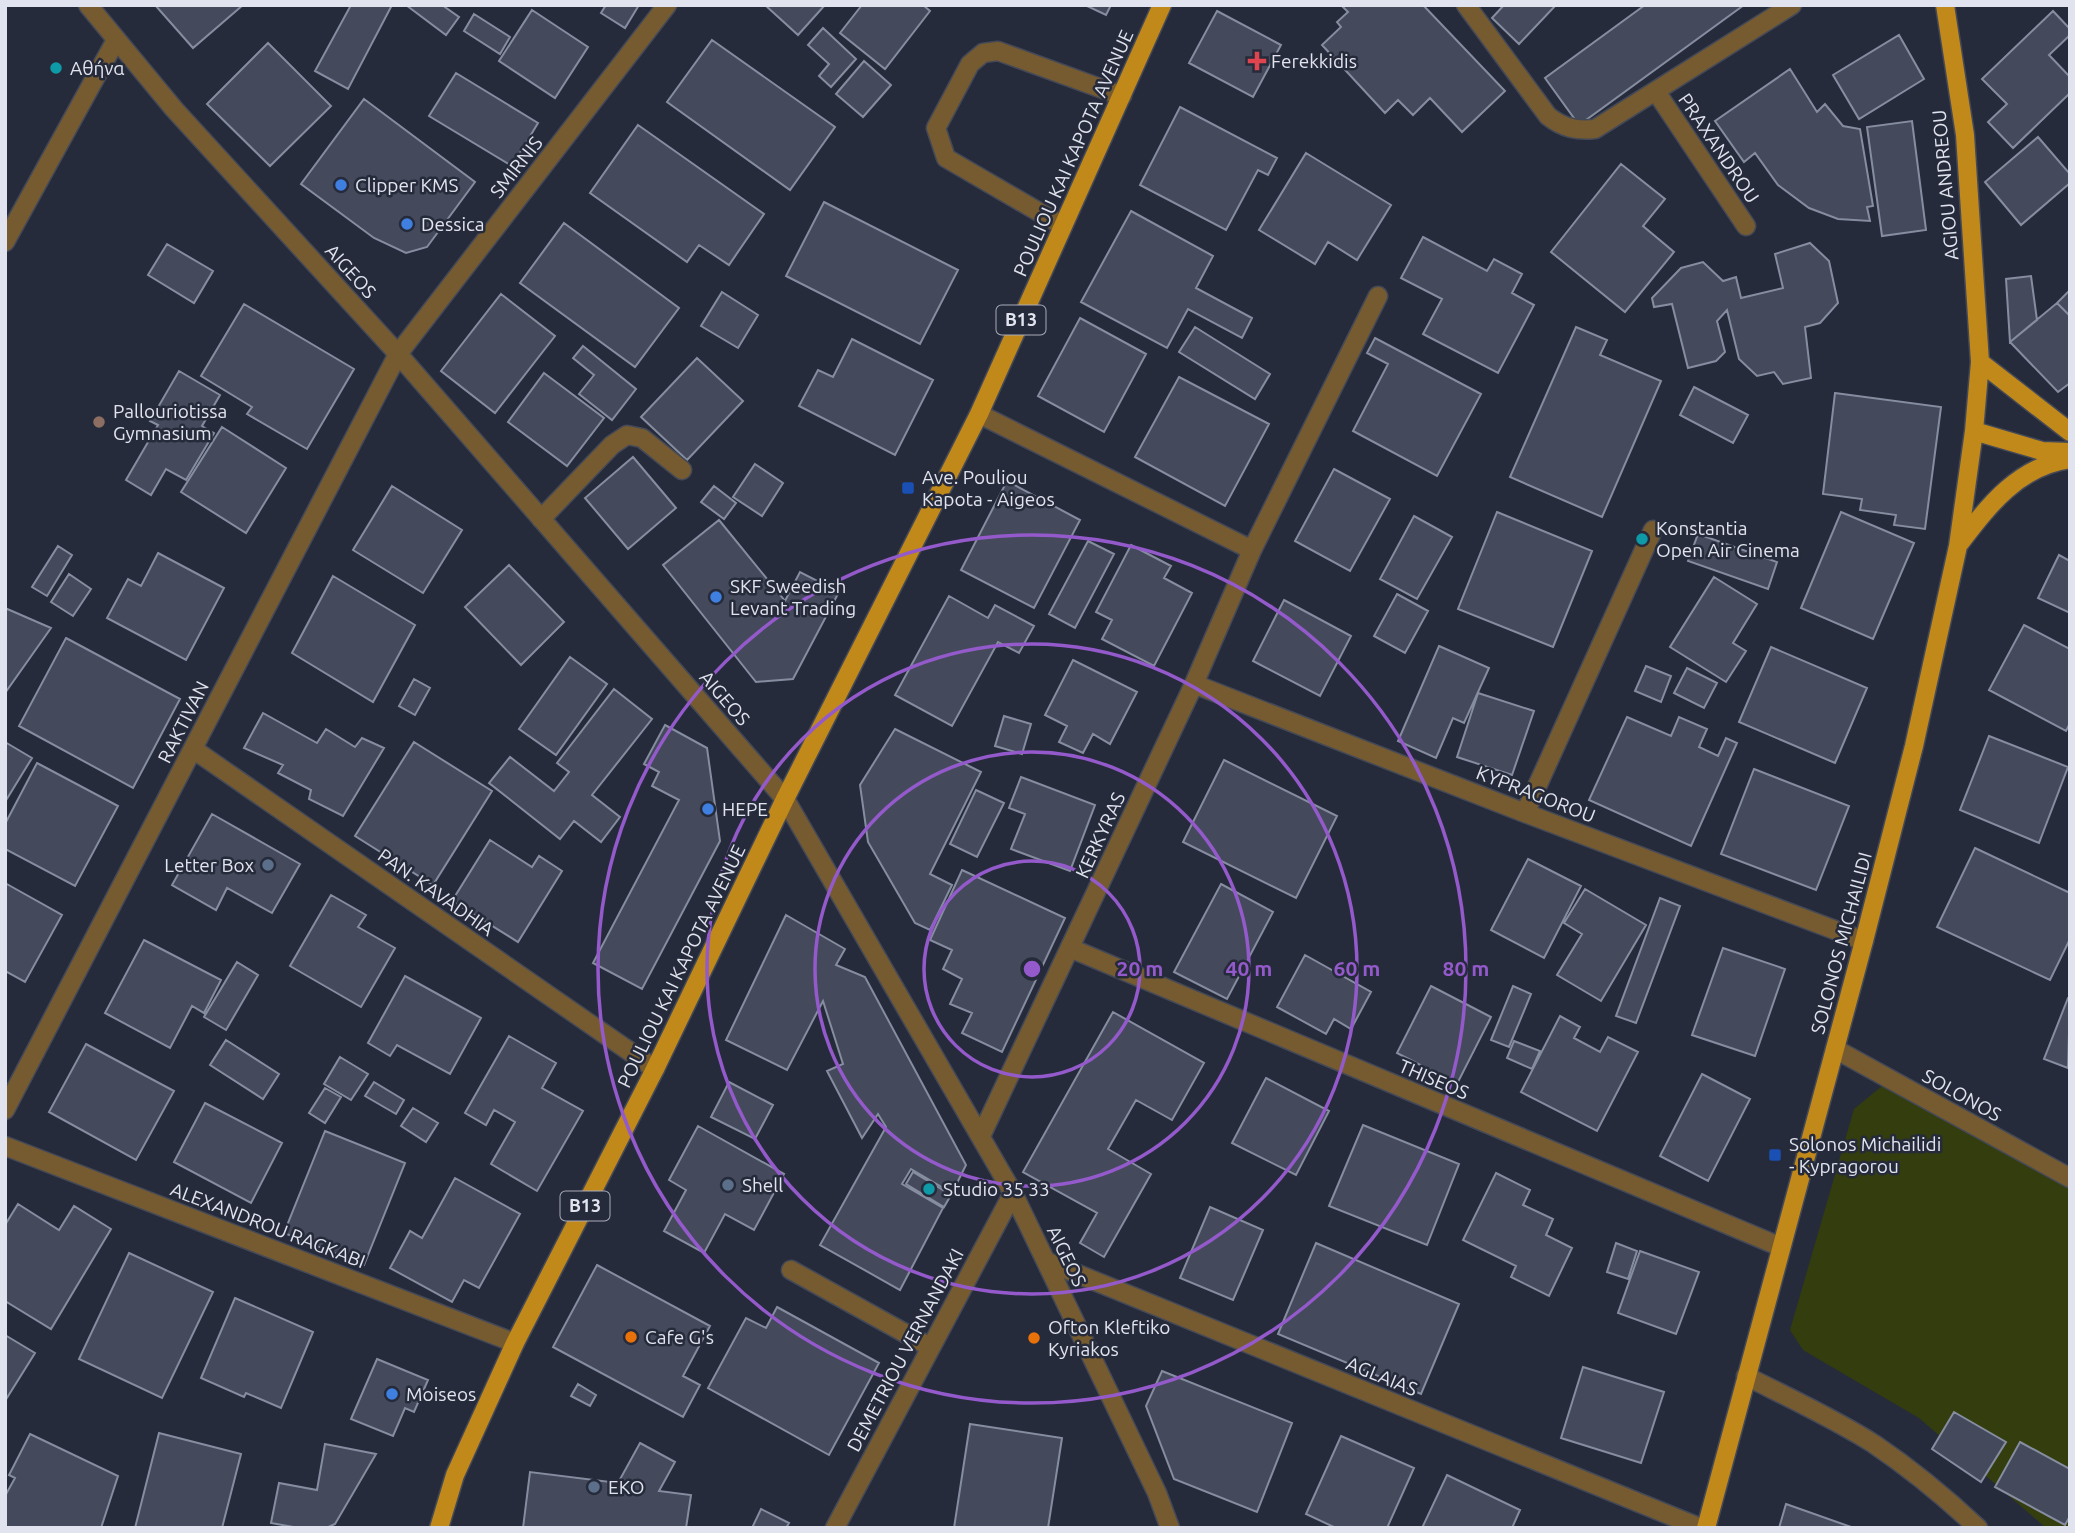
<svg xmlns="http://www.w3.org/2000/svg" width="2075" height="1533" viewBox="0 0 2075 1533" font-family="Ubuntu,sans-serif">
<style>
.green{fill:#333d0d}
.building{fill:#444a5b;stroke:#868da0;stroke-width:2}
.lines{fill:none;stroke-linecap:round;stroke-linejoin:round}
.minor-casing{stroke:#444958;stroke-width:21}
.major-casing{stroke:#444958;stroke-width:21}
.minor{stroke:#775b30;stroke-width:18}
.major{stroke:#c1881a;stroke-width:18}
.ring{fill:none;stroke:#945acb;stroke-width:3.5}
.health-dot{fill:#e0444e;stroke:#262b3b;stroke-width:2.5}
.culture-dot{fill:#0f9aa8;stroke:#262b3b;stroke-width:2.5}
.shop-dot{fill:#3f7fe0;stroke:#262b3b;stroke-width:2.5}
.education-dot{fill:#8d6e63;stroke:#262b3b;stroke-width:2.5}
.transit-dot{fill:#1a4fb4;stroke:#262b3b;stroke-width:2.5}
.service-dot{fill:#5c6f8a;stroke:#262b3b;stroke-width:2.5}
.food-dot{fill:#e8710a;stroke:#262b3b;stroke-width:2.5}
.labels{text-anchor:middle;stroke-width:5;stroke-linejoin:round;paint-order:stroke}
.shield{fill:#262b3b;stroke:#a9acb9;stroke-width:2}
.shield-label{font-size:18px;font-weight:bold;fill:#e1e4ef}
.poi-label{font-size:19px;fill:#e1e4ef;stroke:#262b3b;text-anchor:start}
.street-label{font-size:19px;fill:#e1e4ef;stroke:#262b3b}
.centre{fill:#945acb;stroke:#262b3b;stroke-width:3.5}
.ring-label{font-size:21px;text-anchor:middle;font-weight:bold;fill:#945acb;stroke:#262b3b;stroke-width:5;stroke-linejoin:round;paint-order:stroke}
</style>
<rect width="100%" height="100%" fill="#262b3b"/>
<path class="green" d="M1882,1086L2070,1189V1528H2046L1919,1418L1803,1350L1790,1330L1854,1109Z"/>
<path class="building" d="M155,5H243L193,48Z
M351,5H392L348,89L315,71Z
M406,5H442L459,17L446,35Z
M606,5H639L625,28L601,13Z
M765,5H825L798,35Z
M862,5H923L930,11L885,69L840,33Z
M1085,5H1111L1106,15Z
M1341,5H1423L1505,91L1462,132L1430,98L1413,115L1398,100L1385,113L1322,45L1341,27L1337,22L1348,12Z
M1504,5H1556L1519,44L1492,18Z
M1645,5H1744L1579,125L1545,78Z
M532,10L588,47L555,98L499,61Z
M1217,11L1281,45L1253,97L1189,63Z
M2053,11L2070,29V35L2049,55L2070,77V93L2013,148L1988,122L2007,104L1982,79Z
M474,14L510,37L500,54L464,31Z
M823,28L856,59L831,87L819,76L829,64L808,45Z
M1899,35L1924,79L1859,119L1833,75Z
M712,40L835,127L790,190L667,102Z
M268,43L331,106L270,166L207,104Z
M864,61L891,85L863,117L836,94Z
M1790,69L1817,112L1825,104L1843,126L1860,129L1873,206L1867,207L1870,221L1838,219L1809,208L1778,185L1755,153L1744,162L1715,121Z
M456,73L538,123L512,166L429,116Z
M364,99L475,182L427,247L406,253L374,238L301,184Z
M1180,107L1277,158L1268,175L1258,170L1226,230L1140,185Z
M1912,121L1926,230L1882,236L1867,127Z
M638,125L764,214L729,265L699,245L687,262L590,193Z
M2038,137L2070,174V183L2021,225L1985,182Z
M1306,153L1391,205L1357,260L1328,242L1315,264L1259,230Z
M1621,164L1665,199L1643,226L1674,252L1625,312L1551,252Z
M824,202L958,270L920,344L786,276Z
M1131,211L1213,256L1196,288L1252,318L1242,338L1188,309L1167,348L1081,302Z
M564,223L679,308L635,367L520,283Z
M1423,237L1487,271L1494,259L1522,274L1512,293L1534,305L1498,373L1423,334L1442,299L1401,278Z
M1810,243L1829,261L1838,303L1820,323L1805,327L1811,378L1783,384L1774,372L1757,376L1739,359L1727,310L1717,321L1725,352L1716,361L1688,368L1672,304L1654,307L1652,298L1681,268L1703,262L1723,281L1736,277L1741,298L1783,288L1775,254Z
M167,244L213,271L194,303L148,275Z
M2031,276L2037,320L2010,342L2006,279Z
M2070,290V316L2057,303Z
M722,292L758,315L738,348L701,326Z
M501,294L555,336L495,413L441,371Z
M2057,303L2070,316V383L2058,392L2010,342Z
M244,304L354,369L307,449L247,414L252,407L201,376Z
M1080,318L1146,354L1104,432L1038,396Z
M1195,327L1270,374L1255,399L1179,352Z
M1576,327L1607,340L1600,355L1661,381L1602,517L1510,477Z
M1375,338L1481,394L1437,476L1353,431L1388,364L1367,353Z
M852,339L933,380L895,455L799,406L818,370L833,377Z
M583,346L636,389L612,420L579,394L594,375L573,358Z
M697,358L743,401L687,460L641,417Z
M179,371L220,395L202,426L214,433L186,480L166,469L151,495L126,480L158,425L150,421Z
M544,373L604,418L567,466L508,422Z
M1179,377L1269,424L1225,506L1135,457Z
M1694,387L1748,415L1733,443L1680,415Z
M1835,393L1941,407L1925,529L1894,525L1896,515L1860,510L1862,499L1823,494Z
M222,427L286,468L246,533L181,492Z
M633,457L676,508L628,549L585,498Z
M755,464L783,483L762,516L733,497Z
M1334,469L1390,499L1350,571L1295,541Z
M1007,481L1080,520L1034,608L961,570Z
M392,486L462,530L423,593L353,550Z
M714,486L736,503L724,519L701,502Z
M1497,512L1592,551L1553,647L1458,609Z
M1841,512L1914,543L1873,639L1801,608Z
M1414,516L1452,537L1417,599L1380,579Z
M719,520L785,601L800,572L839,592L793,679L756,682L663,565Z
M1698,534L1777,562L1768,589L1688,561Z
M1088,541L1114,554L1075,628L1049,614Z
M1131,545L1171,566L1164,578L1192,593L1154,666L1102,639L1112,620L1096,612Z
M58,546L72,555L47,596L32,587Z
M158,553L224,588L186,660L107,618L128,579L141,586Z
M2059,555L2070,561V613L2038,598Z
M509,565L564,622L521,665L465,607Z
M69,574L91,589L73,616L51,602Z
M333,576L415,625L373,702L292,653Z
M1714,577L1757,604L1733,643L1746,651L1726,682L1670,647Z
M1397,594L1428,611L1405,653L1374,636Z
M949,596L988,618L995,605L1034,626L1019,653L998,642L952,726L895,695Z
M1284,600L1351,636L1320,696L1253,661Z
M5,608L51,628L5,693Z
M2024,625L2070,649V723L2066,731L1989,690Z
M66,638L180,699L133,788L19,726Z
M1439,646L1489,668L1464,723L1453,718L1436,758L1398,741Z
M1771,647L1867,688L1835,763L1739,722Z
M570,657L607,684L556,755L519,729Z
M1073,660L1137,692L1110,744L1093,734L1083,753L1059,742L1067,726L1045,715Z
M1646,666L1671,676L1661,702L1635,691Z
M1687,668L1717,683L1704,708L1674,693Z
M414,679L430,688L415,715L399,706Z
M614,689L652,719L592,795L620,817L601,842L574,821L560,839L489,783L510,757L554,791L569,772L557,763Z
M1478,693L1534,711L1512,775L1457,757Z
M263,713L317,743L326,729L355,747L362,738L384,748L343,816L309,799L311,790L278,773L283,765L244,748Z
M1004,716L1031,724L1022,754L995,746Z
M1627,717L1671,736L1679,717L1707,729L1699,747L1718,756L1726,738L1737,743L1691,846L1589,800Z
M665,725L707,748L720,841L642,989L593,963L679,800L652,786L659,772L644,764Z
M895,729L981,772L930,874L952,885L930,930L915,923L868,842L860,785Z
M1989,736L2068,767L2039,843L1960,810Z
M5,742L32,758L5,802Z
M414,742L492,791L433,885L355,836Z
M1224,760L1337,816L1296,898L1183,842Z
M37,763L118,806L75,886L5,849V824Z
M1754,769L1849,806L1816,890L1721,854Z
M1021,777L1095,805L1070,871L1011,849L1025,814L1009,808Z
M976,790L1004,803L977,857L950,844Z
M212,814L300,864L272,913L227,888L216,910L172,885Z
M490,840L532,867L539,856L562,871L518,942L452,901Z
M1975,848L2070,893V939L2050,980L1937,927Z
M1528,859L1581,886L1544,958L1491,930Z
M962,870L1065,918L1002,1052L962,1033L972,1013L950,1004L962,979L943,969L952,950L930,940Z
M5,883L62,915L25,982L5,971Z
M1221,884L1273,912L1227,999L1174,972Z
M1585,889L1646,925L1601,1001L1557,975L1582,934L1564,923Z
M331,895L366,915L358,927L395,948L361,1007L290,966Z
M1660,898L1680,906L1636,1023L1616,1016Z
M786,915L845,949L836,965L865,977L966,1165L952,1193L911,1169L902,1184L943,1208L900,1290L820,1245L886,1127L878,1114L862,1138L827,1071L843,1064L823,1001L787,1070L726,1040Z
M144,940L221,980L204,1013L192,1006L170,1048L105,1013Z
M1723,948L1785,969L1755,1056L1692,1035Z
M1305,955L1371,992L1351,1029L1334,1019L1326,1034L1277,1007Z
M237,962L258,975L226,1030L204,1017Z
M405,976L481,1018L450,1074L397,1045L390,1056L368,1043Z
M1431,986L1491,1017L1457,1084L1397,1053Z
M1513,986L1531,994L1509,1047L1491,1040Z
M2068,998H2070L2068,1068L2044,1059Z
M1113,1012L1204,1063L1172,1120L1136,1100L1108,1149L1151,1174L1104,1257L1080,1243L1097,1213L1023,1172Z
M1560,1016L1580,1027L1574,1038L1600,1052L1608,1037L1638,1052L1597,1131L1521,1092Z
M509,1036L556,1063L542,1088L583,1111L537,1191L491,1164L515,1122L494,1110L486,1125L465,1113Z
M226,1040L279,1074L263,1099L210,1065Z
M1514,1041L1540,1051L1532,1069L1507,1058Z
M86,1044L174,1091L136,1160L49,1112Z
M340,1057L368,1074L351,1100L324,1084Z
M1702,1074L1750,1099L1708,1181L1660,1156Z
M1266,1078L1329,1111L1296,1175L1232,1143Z
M374,1082L404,1100L396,1114L365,1096Z
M729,1082L773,1105L755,1139L711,1117Z
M325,1088L341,1097L325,1123L309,1113Z
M205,1103L282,1143L251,1203L174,1162Z
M413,1108L438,1123L426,1142L401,1126Z
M1363,1125L1459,1164L1427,1245L1329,1206Z
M698,1126L784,1174L754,1230L725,1214L704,1253L664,1231L686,1190L669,1180Z
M325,1131L405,1163L364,1265L284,1233Z
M913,1172L951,1195L944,1207L906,1184Z
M1496,1173L1530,1190L1523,1205L1553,1219L1546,1235L1572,1248L1549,1296L1511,1277L1516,1266L1463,1240Z
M455,1178L520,1214L479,1288L464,1280L452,1302L390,1268L410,1231L422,1238Z
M18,1204L59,1230L74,1206L111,1229L51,1329L5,1301V1225Z
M1210,1207L1263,1230L1233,1300L1180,1278Z
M1316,1243L1459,1304L1421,1394L1278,1334Z
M1616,1243L1637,1251L1628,1279L1607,1272Z
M1640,1251L1699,1272L1676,1334L1618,1313Z
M129,1253L213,1292L162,1398L79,1359Z
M597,1265L710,1326L683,1376L700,1385L683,1417L553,1347Z
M235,1298L313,1332L281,1408L246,1393L244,1397L201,1378Z
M777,1307L879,1363L829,1455L708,1388L746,1318L766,1328Z
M5,1335L35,1353L5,1401Z
M377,1359L428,1380L414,1412L405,1408L393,1436L351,1419Z
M1583,1367L1664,1392L1641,1463L1561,1438Z
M1162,1371L1292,1423L1257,1512L1174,1479L1146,1406Z
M578,1384L596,1395L590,1406L571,1396Z
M1954,1412L2006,1442L1981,1482L1932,1449Z
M970,1424L1062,1438L1048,1528H954Z
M159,1433L241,1454L222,1528H135Z
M30,1434L118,1476L101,1528H5V1496L15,1478L9,1475Z
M1341,1436L1414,1468L1387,1528H1336L1306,1514Z
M2020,1442L2070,1469V1516L2065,1525L1995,1487Z
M640,1443L675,1462L659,1491L691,1495L686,1528H523L530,1472L618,1483Z
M325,1444L376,1454L335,1524L326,1528H299L271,1523L279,1483L317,1490Z
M1447,1475L1520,1510L1512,1528H1422Z
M1786,1504L1854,1528H1779Z
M761,1509L789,1523L786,1528H752Z"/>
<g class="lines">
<defs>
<path id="minor" d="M88,5L174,109L398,354L785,799L1013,1193L1157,1493L1170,1528
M1466,5L1548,116C1563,128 1577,131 1595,129L1792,5
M1657,93L1746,226
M1063,226L946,158L936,128L970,64L983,53L998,51L1122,96
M5,242L116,40
M979,414L1252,550
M541,519L612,445L627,435L642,438L682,470
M1194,684L1525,813L1864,941
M193,749L655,1069
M1525,813L1653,530
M1070,948L1781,1247
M1835,1049L2070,1178
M5,1110L398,354L667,5
M981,1136L1194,684L1252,550L1378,296
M5,1146L515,1343
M1048,1262L1701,1528
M791,1270L930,1347
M1746,1376C1789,1398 1833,1418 1874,1444C1911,1469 1945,1497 1978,1528
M835,1528L1013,1193"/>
<path id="major" d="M1980,362L2070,432
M1974,431L2042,451L2069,452
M1960,543C1989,505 2019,466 2070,459
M439,1528L455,1475L515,1343L655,1069L785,799L979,414L1162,5
M1706,1528L1864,941L1914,746L1958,546L1974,431L1980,362L1965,135L1945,5"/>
</defs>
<use href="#minor" class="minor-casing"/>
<use href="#major" class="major-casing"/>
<use href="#minor" class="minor"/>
<use href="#major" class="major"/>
</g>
<g class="ring">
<circle cx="1032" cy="969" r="108"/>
<circle cx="1032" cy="969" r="217"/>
<circle cx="1032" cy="969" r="325"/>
<circle cx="1032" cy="969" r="434"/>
</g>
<path class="health-dot" d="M1253.5 50.5h7v7h7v7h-7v7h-7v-7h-7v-7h7z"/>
<g class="culture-dot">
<circle cx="56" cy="68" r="7"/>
<circle cx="1642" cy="539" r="7"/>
<circle cx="929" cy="1189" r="7"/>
</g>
<g class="shop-dot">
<circle cx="341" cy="185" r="7"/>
<circle cx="407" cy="224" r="7"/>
<circle cx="716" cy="597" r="7"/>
<circle cx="708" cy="809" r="7"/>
<circle cx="392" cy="1394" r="7"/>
</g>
<circle class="education-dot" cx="99" cy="422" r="7"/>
<g class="transit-dot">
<rect x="901" y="481" width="14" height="14" rx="3.5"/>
<rect x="1768" y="1148" width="14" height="14" rx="3.5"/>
</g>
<g class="service-dot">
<circle cx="268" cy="865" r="7"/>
<circle cx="728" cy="1185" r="7"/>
<circle cx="594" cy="1487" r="7"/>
</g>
<g class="food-dot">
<circle cx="631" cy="1337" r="7"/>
<circle cx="1034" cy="1338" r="7"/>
</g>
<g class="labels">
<g class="shield">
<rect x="996.5" y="305.5" width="49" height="29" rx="5"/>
<rect x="560.5" y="1191.5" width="49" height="29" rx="5"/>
</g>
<g class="shield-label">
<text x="1021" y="326">B13</text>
<text x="585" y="1212">B13</text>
</g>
<g class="poi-label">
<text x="1271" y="68">Ferekkidis</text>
<text x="70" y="75">Αθήνα</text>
<text x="355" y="192">Clipper KMS</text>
<text x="421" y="231">Dessica</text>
<text x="113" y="418">Pallouriotissa<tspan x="113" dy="22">Gymnasium</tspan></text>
<text x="922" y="484">Ave. Pouliou<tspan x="922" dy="22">Kapota - Aigeos</tspan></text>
<text x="1656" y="535">Konstantia<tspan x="1656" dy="22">Open Air Cinema</tspan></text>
<text x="730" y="593">SKF Sweedish<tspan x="730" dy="22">Levant Trading</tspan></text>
<text x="722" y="816">HEPE</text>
<text x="254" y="872" text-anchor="end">Letter Box</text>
<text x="1789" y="1151">Solonos Michailidi<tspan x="1789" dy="22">- Kypragorou</tspan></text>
<text x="742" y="1192">Shell</text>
<text x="943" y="1196">Studio 35 33</text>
<text x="1048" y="1334">Ofton Kleftiko<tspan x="1048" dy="22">Kyriakos</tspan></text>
<text x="645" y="1344">Cafe G's</text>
<text x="406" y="1401">Moiseos</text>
<text x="608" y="1494">EKO</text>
</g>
<g class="street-label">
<text transform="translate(1719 148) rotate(56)" y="7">PRAXANDROU</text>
<text transform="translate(1073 153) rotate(-66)" y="7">POULIOU KAI KAPOTA AVENUE</text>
<text transform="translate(516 167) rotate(-52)" y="7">SMIRNIS</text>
<text transform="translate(1945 185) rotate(-95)" y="7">AGIOU ANDREOU</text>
<text transform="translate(351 271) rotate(48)" y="7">AIGEOS</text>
<text transform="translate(725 698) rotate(49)" y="7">AIGEOS</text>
<text transform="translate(183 722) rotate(-63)" y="7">RAKTIVAN</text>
<text transform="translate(1536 794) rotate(21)" y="7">KYPRAGOROU</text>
<text transform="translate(1100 835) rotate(-65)" y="7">KERKYRAS</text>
<text transform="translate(436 892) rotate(35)" y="7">PAN. KAVADHIA</text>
<text transform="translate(1841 943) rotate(-75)" y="7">SOLONOS MICHAILIDI</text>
<text transform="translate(681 966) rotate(-64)" y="7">POULIOU KAI KAPOTA AVENUE</text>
<text transform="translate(1434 1079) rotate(23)" y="7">THISEOS</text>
<text transform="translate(1962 1095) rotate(29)" y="7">SOLONOS</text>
<text transform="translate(268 1225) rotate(21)" y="7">ALEXANDROU RAGKABI</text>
<text transform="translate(1067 1256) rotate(64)" y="7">AIGEOS</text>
<text transform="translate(905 1350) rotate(-62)" y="7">DEMETRIOU VERNANDAKI</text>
<text transform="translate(1382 1376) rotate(22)" y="7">AGLAIAS</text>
</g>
</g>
<circle cx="1032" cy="969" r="10" class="centre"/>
<g class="ring-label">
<text x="1140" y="976">20 m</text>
<text x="1249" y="976">40 m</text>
<text x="1357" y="976">60 m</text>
<text x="1466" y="976">80 m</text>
</g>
<rect width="2075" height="1533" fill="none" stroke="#e1e4ef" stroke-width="14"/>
</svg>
